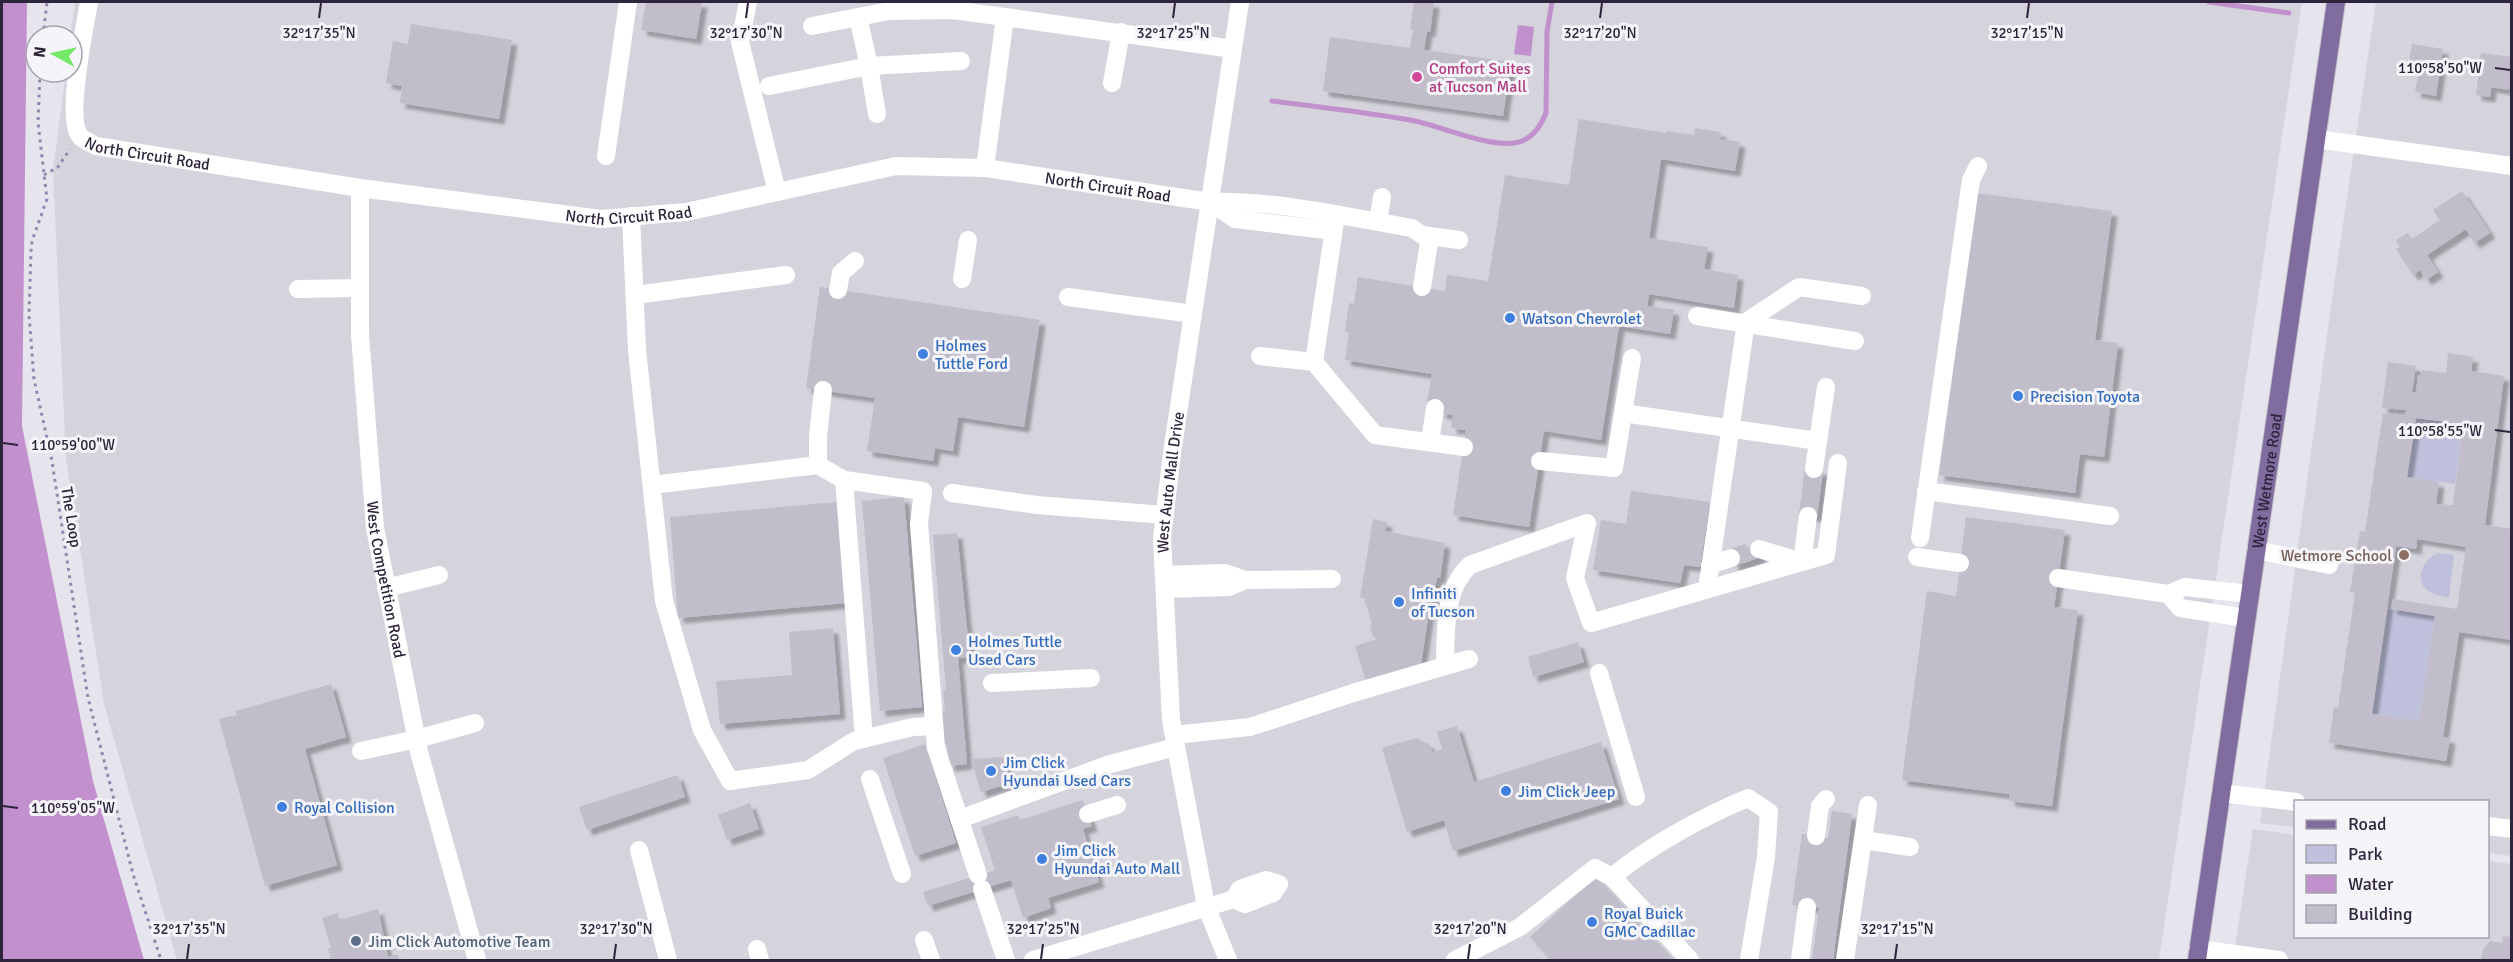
<svg xmlns="http://www.w3.org/2000/svg" width="2513" height="962" viewBox="0 0 2513 962" font-family="Signika,sans-serif">
<style>
.built{fill:#d5d3dc}
.green{fill:#bfc1dc}
.water{fill:#c291cd}
.lines{fill:none;stroke-linecap:round;stroke-linejoin:round}
.stream{stroke:#c291cd;stroke-width:5}
.building{fill:#c1bdca;fill-rule:evenodd;filter:url(#shadow)}
.minor-tunnel{stroke:#c1beca;stroke-width:18;stroke-dasharray:18 9;stroke-linecap:butt}
.major-casing{stroke:#c4c2c9;stroke-width:20}
.path{stroke:#9487ae;stroke-width:3;stroke-dasharray:3 4.5;stroke-linecap:butt}
.minor{stroke:#fff;stroke-width:18}
.major{stroke:#806c9f;stroke-width:18}
.ticks{fill:none;stroke:#2e253d;stroke-width:2}
.hotel-dot{fill:#d1479c;stroke:#f5f5f9;stroke-width:2}
.shop-dot{fill:#3f7fe0;stroke:#f5f5f9;stroke-width:2}
.education-dot{fill:#8d6e63;stroke:#f5f5f9;stroke-width:2}
.service-dot{fill:#5c6f8a;stroke:#f5f5f9;stroke-width:2}
.labels{text-anchor:middle;stroke-width:6;stroke-linejoin:round;paint-order:stroke}
.hotel-label{font-size:16px;fill:#b23c85;stroke:#f5f5f9;text-anchor:start}
.street-label{font-size:16px;fill:#2e253d;stroke:#f5f5f9}
.shop-label{font-size:16px;fill:#366cbe;stroke:#f5f5f9;text-anchor:start}
.education-label{font-size:16px;fill:#785e54;stroke:#f5f5f9;text-anchor:end}
.service-label{font-size:16px;fill:#4e5e75;stroke:#f5f5f9;text-anchor:start}
.ticks-label{font-size:15px;text-anchor:middle;fill:#2e253d;stroke:#f5f5f9;stroke-width:6;stroke-linejoin:round;paint-order:stroke}
</style>
<defs>
<filter id="shadow"><feDropShadow dx="5.5" dy="5.5" stdDeviation="1.5" flood-color="#0004"/></filter>
</defs>
<rect width="100%" height="100%" fill="#e6e4ed"/>
<path class="built" d="M75,2H2302L2159,960H177L104,704L66,459L53,170L66,72H72V36H70Z
M2376,2H2511V856L2488,853V802H2296L2295,827L2260,823L2334,285Z
M2253,829L2295,835L2296,936H2488V861L2511,864V960H2233Z"/>
<path class="green" d="M2416,418L2463,424L2455,484L2407,477Z
M2438,553L2454,555L2449,598C2443,596 2435,595 2430,592C2412,581 2423,559 2438,553Z
M2391,609L2435,616L2419,721L2372,714L2388,610Z"/>
<path class="water" d="M2,2H27L22,426L93,781L144,960H2Z
M1518,25L1534,27L1531,56L1514,54Z"/>
<g class="lines">
<path class="stream" d="M2209,2L2289,13
M1272,101C1318,107 1365,112 1410,120C1439,125 1486,147 1514,143C1531,141 1540,128 1546,113L1547,32L1552,2"/>
</g>
<path class="building" d="M646,2H702L696,39L641,30Z
M1414,2H1434L1430,32L1427,31L1424,50L1511,62L1503,116L1323,91L1330,37L1410,48L1413,29H1410Z
M411,24L512,40L499,119L400,103L402,86L386,83L393,41L408,44Z
M2412,44L2443,49L2436,96L2415,92L2419,69L2408,67Z
M2481,53L2512,57L2509,90L2491,87L2490,97L2476,95Z
M1579,119L1666,133L1667,131L1694,135L1695,128L1721,132L1720,139L1740,142L1735,171L1661,159L1649,238L1708,247L1704,269L1738,275L1734,308L1649,294L1647,306L1674,310L1670,334L1619,326L1601,440L1544,431L1529,527L1453,515L1466,430L1451,428L1453,415L1440,413L1442,403L1427,401L1432,374L1345,360L1349,333L1345,332L1349,303L1354,304L1358,277L1445,291L1447,275L1488,281L1505,175L1569,185Z
M2462,191L2490,233L2474,243L2466,229L2427,255L2438,272L2426,280L2420,270L2413,275L2396,249L2400,247L2396,240L2408,233L2412,239L2440,220L2433,210Z
M1977,193L2112,211L2095,340L2118,343L2104,457L2080,454L2075,493L1939,475Z
M820,287L1040,320L1024,427L958,417L953,451L935,448L933,461L867,451L875,398L806,388Z
M2448,353L2473,357L2471,371L2504,376L2485,525L2512,529V640L2459,632L2443,737L2450,738L2446,761L2329,743L2334,707L2338,708L2355,593L2350,592L2360,531L2365,532L2383,413L2405,416L2406,410L2382,408L2388,362L2416,366L2412,392L2416,393L2418,375L2421,376L2422,370L2446,373ZM2416,418L2463,424L2453,505L2436,504L2439,482L2407,477ZM2417,539L2466,547L2457,609L2393,599L2391,609L2435,616L2419,721L2372,714L2396,546L2416,549Z
M1805,468L1823,470L1817,517L1799,514Z
M1631,491L1710,502L1700,567L1684,565L1680,583L1593,570L1601,520L1626,524Z
M904,497L922,707L880,711L862,501Z
M837,502L846,603L678,618L670,517Z
M1966,517L2065,530L2054,607L2078,610L2052,806L2010,801L2009,794L1902,780L1927,591L1956,596Z
M1373,519L1387,522L1385,531L1445,543L1440,578L1437,577L1432,604H1430L1421,664L1366,681L1355,646L1377,639L1376,637H1373L1370,625H1372L1365,600L1368,599L1360,598Z
M957,533L970,657L958,658L967,764L949,766L947,744H944L941,711H945L943,690L946,689L933,535Z
M1757,544L1761,557L1734,566L1730,553Z
M833,628L840,714L720,724L716,681L792,675L789,632Z
M1578,642L1584,662L1533,677L1528,657Z
M331,684L346,737L305,749L337,865L265,886L219,719L236,715V711Z
M1457,726L1474,782L1601,742L1619,799L1453,851L1444,820L1407,832L1382,748L1416,738L1430,745L1432,752L1442,749L1437,732Z
M925,744L956,843L915,856L883,758Z
M1003,757L1011,783L981,792L971,759Z
M678,775L685,797L587,830L579,807Z
M1083,800L1092,826L1083,829L1099,882L1048,898L1051,908L1023,918L1011,880L928,906L923,892L995,870L981,827L1018,815L1020,820Z
M750,803L759,829L727,840L718,815Z
M1832,811L1852,814L1833,960H1812L1819,908L1792,905L1802,834L1828,838Z
M1595,877L1672,960H1552L1530,937Z
M378,909L388,957L398,954L399,960H331L328,949L331,948L322,918L338,913L339,920Z
M2503,936L2512,937V960H2481L2483,949L2490,941L2502,943Z"/>
<g class="lines">
<path class="minor-tunnel" d="M823,390L838,290
M1464,447L1540,461
M1808,516L1814,469
M1731,558L1759,549
M1960,563L2058,578
M988,848L1088,814
M1807,907L1816,836"/>
<defs>
<g id="major">
<path id="s4" d="M2197,960L2336,2"/>
</g>
</defs>
<use href="#major" class="major-casing"/>
<path class="path" d="M43,36L47,2
M40,72L38,123L47,199L32,241L31,251L29,315L34,379L52,461L88,698L133,874L161,960
M44,175L58,167L70,149"/>
<g class="minor">
<path id="s1" d="M89,2C85,27 65,118 80,136C83,140 91,143 96,146L360,188L601,219L686,212L896,166L985,168L1210,202C1277,200 1346,217 1412,228L1422,235L1459,240"/>
<path d="M748,2L740,42L777,192"/>
<path d="M812,26L889,11L952,10L1005,17"/>
<path d="M1112,83L1121,32"/>
<path d="M769,86L869,66L858,17"/>
<path d="M877,114L869,66L961,61"/>
<path d="M2316,139L2512,166"/>
<path d="M606,156L628,2"/>
<path d="M985,168L1005,17L1233,49"/>
<path id="s2" d="M360,188V335L375,528L419,752L477,960"/>
<path d="M1210,202L1235,219L1333,231"/>
<path d="M631,216L637,350L664,601L702,730L730,781L808,770L854,741L913,727L934,726"/>
<path d="M1378,222L1382,197"/>
<path d="M962,279L968,240"/>
<path d="M1422,287L1430,236"/>
<path d="M298,289L360,288"/>
<path d="M838,290L841,273L855,261"/>
<path d="M635,295L786,275"/>
<path d="M1068,297L1193,314"/>
<path d="M1697,316L1855,341"/>
<path d="M1260,356L1314,362L1375,435L1464,447"/>
<path d="M1314,362L1336,215"/>
<path d="M1623,413L1818,441"/>
<path d="M1430,442L1435,408"/>
<path d="M1540,461L1614,468L1632,358"/>
<path d="M818,465V436L823,390"/>
<path d="M1814,469L1826,387"/>
<path d="M844,480L923,491L919,524L936,748L960,821"/>
<path d="M652,485L818,465L844,480L864,739"/>
<path d="M1926,491L2110,516"/>
<path d="M952,493L1037,505L1165,515"/>
<path d="M1920,538L1971,180L1978,166"/>
<path d="M1759,549L1802,562L1808,516"/>
<path d="M2256,550L2329,565"/>
<path d="M1917,557L1960,563"/>
<path d="M1710,565L1731,558"/>
<path d="M1164,575L1225,573L1245,580L1229,587L1165,589"/>
<path d="M2058,578L2168,594"/>
<path d="M1245,580L1332,579"/>
<path d="M386,588L439,575"/>
<path d="M1707,589L1746,322L1799,287L1862,296"/>
<path d="M2246,618L2180,608L2168,594L2185,587L2250,594"/>
<path d="M1445,666C1446,631 1443,590 1470,565L1587,523L1575,578L1591,623L1826,555L1838,463"/>
<path d="M1599,673L1636,797"/>
<path d="M992,683L1091,678"/>
<path d="M1174,735L1250,727L1353,693L1469,659"/>
<path d="M361,751L417,739L475,723"/>
<path d="M870,779L902,874"/>
<path d="M2221,793L2296,802"/>
<path d="M1088,814L1117,805"/>
<path d="M2488,826L2512,829"/>
<path d="M1816,836L1820,806L1826,799"/>
<path d="M1863,840L1910,847"/>
<path d="M639,850L668,960"/>
<path d="M978,875L960,821L968,816L1110,764L1176,747"/>
<path d="M1612,877C1649,846 1704,816 1748,798L1769,812L1766,857L1749,960"/>
<path d="M1266,880L1279,884L1273,893L1245,904L1234,899L1240,889Z"/>
<path d="M982,889L1006,960"/>
<path d="M924,940L931,960"/>
<path d="M757,949L760,960"/>
<path d="M2198,949L2279,960"/>
<path d="M1033,960L1234,899"/>
<path id="s3" d="M1228,960L1206,906L1171,720L1162,538L1172,453L1240,2"/>
<path d="M1455,960L1520,927L1595,868L1612,877L1690,960"/>
<path d="M1800,960L1807,907"/>
<path d="M1845,960L1868,805"/>
</g>
<use href="#major" class="major"/>
</g>
<path class="ticks" d="M319,18L321,3M746,18L748,3M1173,18L1175,3M1600,18L1602,3M2027,18L2029,3M2495,68L2510,70M2495,430L2510,432M3,443L18,445M3,806L18,808M187,959L189,944M614,959L616,944M1041,959L1043,944M1468,959L1470,944M1895,959L1897,944"/>
<circle class="hotel-dot" cx="1417" cy="77" r="6"/>
<g class="shop-dot">
<circle cx="1510" cy="318" r="6"/>
<circle cx="923" cy="354" r="6"/>
<circle cx="2018" cy="396" r="6"/>
<circle cx="1399" cy="602" r="6"/>
<circle cx="956" cy="650" r="6"/>
<circle cx="991" cy="771" r="6"/>
<circle cx="1506" cy="791" r="6"/>
<circle cx="282" cy="807" r="6"/>
<circle cx="1042" cy="859" r="6"/>
<circle cx="1592" cy="922" r="6"/>
</g>
<circle class="education-dot" cx="2404" cy="555" r="6"/>
<circle class="service-dot" cx="356" cy="941" r="6"/>
<g class="labels">
<g class="hotel-label">
<text x="1429" y="74">Comfort Suites<tspan x="1429" dy="18">at Tucson Mall</tspan></text>
</g>
<g class="street-label">
<text dy="6" stroke="none"><textPath href="#s1" startOffset="207">North Circuit Road</textPath></text>
<text dy="6" stroke="none"><textPath href="#s1" startOffset="1179">North Circuit Road</textPath></text>
<text dy="6" stroke="none"><textPath href="#s1" startOffset="693">North Circuit Road</textPath></text>
<text dy="6" stroke="none"><textPath href="#s4" startOffset="484">West Wetmore Road</textPath></text>
<text dy="6" stroke="none"><textPath href="#s3" startOffset="486">West Auto Mall Drive</textPath></text>
<text transform="translate(72 517) rotate(81)" y="6">The Loop</text>
<text dy="6" stroke="none"><textPath href="#s2" startOffset="393">West Competition Road</textPath></text>
</g>
<g class="shop-label">
<text x="1522" y="324">Watson Chevrolet</text>
<text x="935" y="351">Holmes<tspan x="935" dy="18">Tuttle Ford</tspan></text>
<text x="2030" y="402">Precision Toyota</text>
<text x="1411" y="599">Infiniti<tspan x="1411" dy="18">of Tucson</tspan></text>
<text x="968" y="647">Holmes Tuttle<tspan x="968" dy="18">Used Cars</tspan></text>
<text x="1003" y="768">Jim Click<tspan x="1003" dy="18">Hyundai Used Cars</tspan></text>
<text x="1518" y="797">Jim Click Jeep</text>
<text x="294" y="813">Royal Collision</text>
<text x="1054" y="856">Jim Click<tspan x="1054" dy="18">Hyundai Auto Mall</tspan></text>
<text x="1604" y="919">Royal Buick<tspan x="1604" dy="18">GMC Cadillac</tspan></text>
</g>
<g class="education-label">
<text x="2392" y="561">Wetmore School</text>
</g>
<g class="service-label">
<text x="368" y="947">Jim Click Automotive Team</text>
</g>
</g>
<g class="ticks-label">
<text x="319" y="38">32°17'35"N</text>
<text x="746" y="38">32°17'30"N</text>
<text x="1173" y="38">32°17'25"N</text>
<text x="1600" y="38">32°17'20"N</text>
<text x="2027" y="38">32°17'15"N</text>
<text x="2440" y="73">110°58'50"W</text>
<text x="2440" y="436">110°58'55"W</text>
<text x="73" y="450">110°59'00"W</text>
<text x="73" y="813">110°59'05"W</text>
<text x="189" y="934">32°17'35"N</text>
<text x="616" y="934">32°17'30"N</text>
<text x="1043" y="934">32°17'25"N</text>
<text x="1470" y="934">32°17'20"N</text>
<text x="1897" y="934">32°17'15"N</text>
</g>
<rect width="2513" height="962" fill="none" stroke="#2e253d" stroke-width="6"/>
<rect x="2294" y="800" width="195" height="138" fill="#f5f5f9" stroke="#a5a2ae" stroke-width="1.5"/>
<rect x="2306" y="820" width="30" height="9" fill="#806c9f" stroke="#a5a2ae" stroke-width="1.5"/>
<text x="2348" y="830" font-size="18" fill="#2e253d">Road</text>
<rect x="2306" y="845" width="30" height="18" fill="#bfc1dc" stroke="#a5a2ae" stroke-width="1.5"/>
<text x="2348" y="860" font-size="18" fill="#2e253d">Park</text>
<rect x="2306" y="875" width="30" height="18" fill="#c291cd" stroke="#a5a2ae" stroke-width="1.5"/>
<text x="2348" y="890" font-size="18" fill="#2e253d">Water</text>
<rect x="2306" y="905" width="30" height="18" fill="#c1bdca" stroke="#a5a2ae" stroke-width="1.5"/>
<text x="2348" y="920" font-size="18" fill="#2e253d">Building</text>
<g transform="translate(54 54) rotate(278)"><circle r="28" fill="#f5f5f9" stroke="#a5a2ae" stroke-width="1.5"/>
<path d="M0-4.5L10 22L0 15L-10 22Z" fill="#74e867"/>
<text y="-9" font-size="16" font-weight="bold" text-anchor="middle" fill="#2e253d">N</text>
</g>
</svg>
